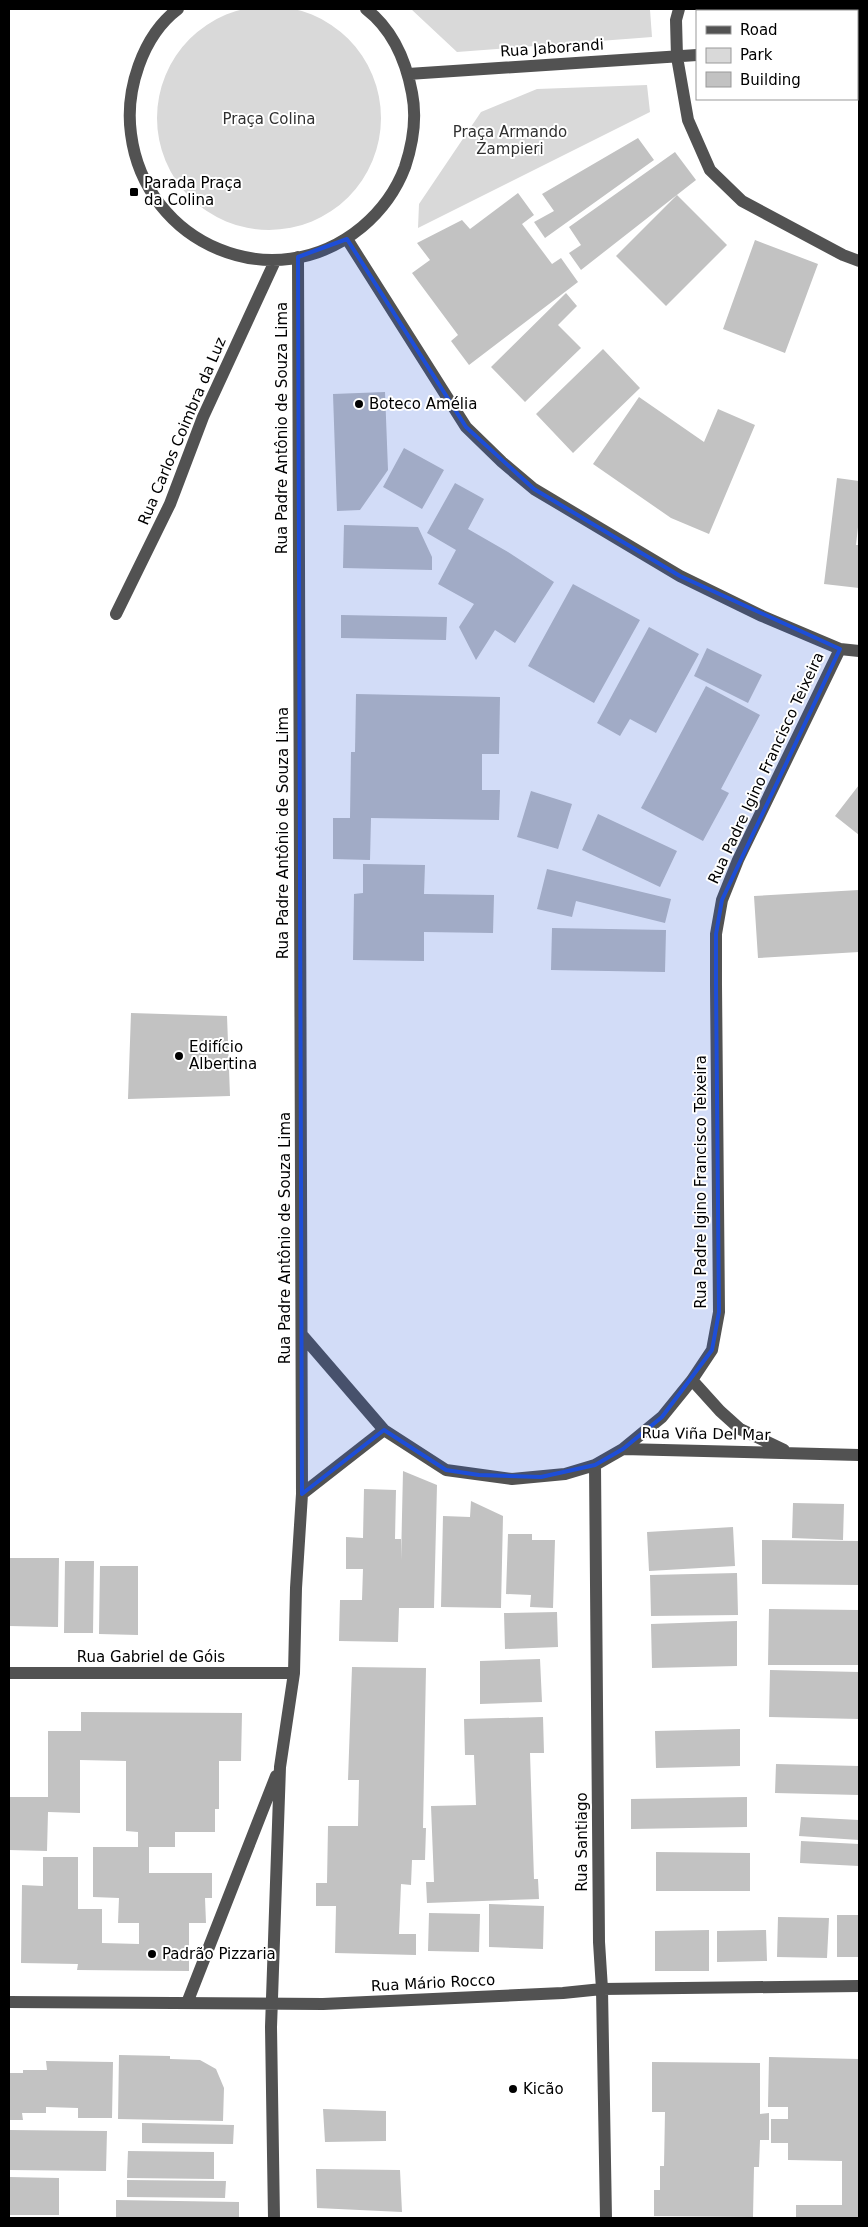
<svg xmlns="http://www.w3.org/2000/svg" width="868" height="2227" viewBox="0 0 868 2227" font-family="'DejaVu Sans',sans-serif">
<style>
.green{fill:#d9d9d9}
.building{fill:#c2c2c2}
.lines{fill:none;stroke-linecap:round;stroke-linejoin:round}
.minor{stroke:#525252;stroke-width:12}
.marked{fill:#1d4ed8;fill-opacity:0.2;stroke:#1d4ed8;stroke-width:4;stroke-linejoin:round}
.poi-dot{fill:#000;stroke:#fff;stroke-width:2}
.labels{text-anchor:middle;stroke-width:4;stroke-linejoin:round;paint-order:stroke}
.street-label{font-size:15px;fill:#000;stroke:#fff}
.park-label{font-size:15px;fill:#303030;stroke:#fff}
.poi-label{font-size:15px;fill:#000;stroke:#fff;text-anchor:start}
</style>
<rect width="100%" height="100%" fill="#fff"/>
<path class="green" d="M157 118a112 112 0 1 1 224 0a112 112 0 1 1-224 0Z
M411,9H646L650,10L652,37L457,52Z
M647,85L650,112L418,228L419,204L481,112L537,89Z"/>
<path class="building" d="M638,138L654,160L545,238L534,222L554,211L542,194Z
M675,152L696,180L581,270L569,253L581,245L569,227Z
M518,193L534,215L522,224L552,264L561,258L578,282L469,365L451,341L458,335L412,273L430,260L417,243L462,220L470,229Z
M677,195L727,245L666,306L616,256Z
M755,240L818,264L785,353L723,329Z
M566,293L577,306L558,325L581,348L525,402L491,367Z
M603,349L640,388L573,453L536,414Z
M385,392L388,470L360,510L337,511L333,394Z
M639,397L704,442L718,409L755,425L709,534L671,518L593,464Z
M404,448L444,470L422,509L383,487Z
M837,478L859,481V518L856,545H859V588L824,584Z
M455,483L484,499L468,529L508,552L554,582L515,643L495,630L476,660L459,627L474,604L438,584L456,550L427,533Z
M344,525L418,527L432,557V570L343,568Z
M573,584L640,620L594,703L528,666Z
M341,615L447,617L446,640L341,638Z
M649,627L699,654L656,733L630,719L620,736L597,723Z
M707,648L762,675L748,703L694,676Z
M706,686L760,715L721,789L729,793L703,841L641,808Z
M356,694L500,697L499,754H482V790H500L499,820L371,818L370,860L333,859V818H350L351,752H355Z
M859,785V835L835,816Z
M531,791L572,804L558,849L517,837Z
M598,814L677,851L660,887L582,850Z
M363,864L425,865L424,894L494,895L493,933L424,932V961L353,960L354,894L363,893Z
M547,869L671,899L665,923L576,901L572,917L537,909Z
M859,890V952L758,958L754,896Z
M552,928L666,930L665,972L551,970Z
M131,1013L227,1016L230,1096L128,1099Z
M403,1471L437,1485L434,1608H399L398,1642L339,1641L340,1600H362L363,1569H346V1537L363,1538L364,1489L396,1490L395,1539H401V1561Z
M471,1501L503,1516L501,1608L441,1607L443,1516L470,1517Z
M793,1503L844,1504L843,1540L792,1538Z
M733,1527L735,1566L649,1571L647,1532Z
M508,1534H532V1540H555L553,1608L530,1607L531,1595L506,1594Z
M762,1540L859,1541V1585L762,1584Z
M9,1558H59L58,1627L9,1626Z
M65,1561H94L93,1633H64Z
M100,1566H138V1635L99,1634Z
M737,1573L738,1615L651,1616L650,1575Z
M769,1609L859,1610V1665H768Z
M557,1612L558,1647L505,1649L504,1613Z
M737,1621V1666L652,1668L651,1624Z
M540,1659L542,1702L480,1704V1661Z
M352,1667L426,1668L423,1828H426L425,1860H412L411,1885L401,1884L399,1934H416V1955L335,1953L336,1906H316V1883H327L328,1826H358L359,1780H348Z
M770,1670L859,1672V1719L769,1717Z
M81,1712L242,1713L241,1761H219V1809H215V1832H175V1847H149V1873H212V1898H205L206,1923H189V1971L77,1970L78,1964L21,1963L22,1885L43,1886V1857H78V1909H102V1943L139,1944V1923H118L119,1898L93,1897V1847H138V1832L126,1831V1761L80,1760V1813L48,1812L47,1851L9,1850V1797H48V1731H81Z
M543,1717L544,1753H530L534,1879H538L539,1899L427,1903L426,1882H434L431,1806L476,1805L474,1755H465L464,1719Z
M740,1729V1766L656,1768L655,1731Z
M776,1764L859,1766V1795L775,1793Z
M747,1797V1827L631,1829V1799Z
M801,1817L859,1820V1840L799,1836Z
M801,1841L859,1844V1866L800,1863Z
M656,1852L750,1853V1891H656Z
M489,1904L544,1906L543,1949L489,1947Z
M429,1913L480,1914L479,1952L428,1951Z
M837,1915H859V1957H837Z
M778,1917L829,1918L827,1958L777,1957Z
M709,1930V1971H655V1931Z
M766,1930L767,1961L717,1962V1931Z
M119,2055L170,2056V2059L200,2060L216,2069L224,2088L223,2121L118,2119Z
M769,2057L859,2059V2218H796V2205H842V2161L788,2160V2143H771V2119H788V2107H768Z
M46,2061L113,2062L112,2118H78V2108L46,2107V2113H22L23,2120H9V2073H23V2070H47Z
M652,2062L760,2063V2114L769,2113V2140H760L759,2167H754L753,2217L654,2216V2190H660V2166H664L665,2112H652Z
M323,2109L386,2111V2141L325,2142Z
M142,2123L234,2125L233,2144L142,2143Z
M9,2130L107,2131L106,2171L9,2170Z
M128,2151L214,2152V2179L127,2178Z
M316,2169L400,2170L402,2212L317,2208Z
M9,2177L59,2178V2215H9Z
M127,2180L226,2181L225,2198L127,2197Z
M116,2200L239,2202V2218H116Z"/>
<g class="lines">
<path class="minor" d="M178,9C142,36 125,91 131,134C145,244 274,300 362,227C381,211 396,191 405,167C413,143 417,118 412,93C406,61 392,29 366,9
M679,9L676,20L677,57L688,120L710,170L742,201L843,255L859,261
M857,39H859
M408,74L697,55
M347,239L466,427L502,462L534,489L680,576L762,616L840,649L859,651
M116,614L170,504L203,417L275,261
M302,1335L384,1430L446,1470L512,1479L565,1474L595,1465L623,1449L662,1417L692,1380L712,1350L719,1312L716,985V934L722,900L738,860L840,649
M692,1380L720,1411L740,1429L784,1450
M623,1449L859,1455
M595,1465L599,1942L602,1989L606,2218
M302,1494L384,1430
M9,1673H294
M9,2002L323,2004L563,1993L602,1989L859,1986
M187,2003L276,1776
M274,2218L271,2027L280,1767L294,1673L296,1588L302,1494L298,257"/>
</g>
<path class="marked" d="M347,239L466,427L534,489L680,576L840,649L722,900L716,934V985L719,1312L712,1350L662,1417L623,1449L595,1465L541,1477L479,1475L446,1470L384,1430L302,1494L298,257Z"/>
<g class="poi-dot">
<rect x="129" y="187" width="10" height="10" rx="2.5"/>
<circle cx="359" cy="404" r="5"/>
<circle cx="179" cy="1056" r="5"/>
<circle cx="152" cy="1954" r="5"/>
<circle cx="513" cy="2089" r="5"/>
</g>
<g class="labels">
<g class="street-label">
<text transform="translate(552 48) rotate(-4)" y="5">Rua Jaborandi</text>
<text transform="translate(282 428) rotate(-90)" y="5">Rua Padre Antônio de Souza Lima</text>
<text transform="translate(182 431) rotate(-67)" y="5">Rua Carlos Coimbra da Luz</text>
<text transform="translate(766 768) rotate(-65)" y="5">Rua Padre Igino Francisco Teixeira</text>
<text transform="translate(283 833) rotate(-90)" y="5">Rua Padre Antônio de Souza Lima</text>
<text transform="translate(701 1182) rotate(-90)" y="5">Rua Padre Igino Francisco Teixeira</text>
<text transform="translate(285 1238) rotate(-90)" y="5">Rua Padre Antônio de Souza Lima</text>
<text transform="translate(706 1434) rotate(1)" y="5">Rua Viña Del Mar</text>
<text x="151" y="1662">Rua Gabriel de Góis</text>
<text transform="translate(582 1842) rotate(-90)" y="5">Rua Santiago</text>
<text transform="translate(433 1983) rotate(-3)" y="5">Rua Mário Rocco</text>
</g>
<g class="park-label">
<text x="269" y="124">Praça Colina</text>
<text x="510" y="137">Praça Armando<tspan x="510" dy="17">Zampieri</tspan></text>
</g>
<g class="poi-label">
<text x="144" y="188">Parada Praça<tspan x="144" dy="17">da Colina</tspan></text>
<text x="369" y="409">Boteco Amélia</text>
<text x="189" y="1052">Edifício<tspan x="189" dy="17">Albertina</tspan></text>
<text x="162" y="1959">Padrão Pizzaria</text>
<text x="523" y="2094">Kicão</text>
</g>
</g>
<rect width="868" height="2227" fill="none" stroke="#000000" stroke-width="20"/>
<rect x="696" y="10" width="162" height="90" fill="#ffffff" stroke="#999999"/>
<rect x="706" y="26" width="25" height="8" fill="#525252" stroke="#999999"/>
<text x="740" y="35" font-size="15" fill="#000000">Road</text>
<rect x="706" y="48" width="25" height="15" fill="#d9d9d9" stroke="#999999"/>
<text x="740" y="60" font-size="15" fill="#000000">Park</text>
<rect x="706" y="72" width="25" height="15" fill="#c2c2c2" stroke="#999999"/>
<text x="740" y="85" font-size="15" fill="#000000">Building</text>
</svg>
